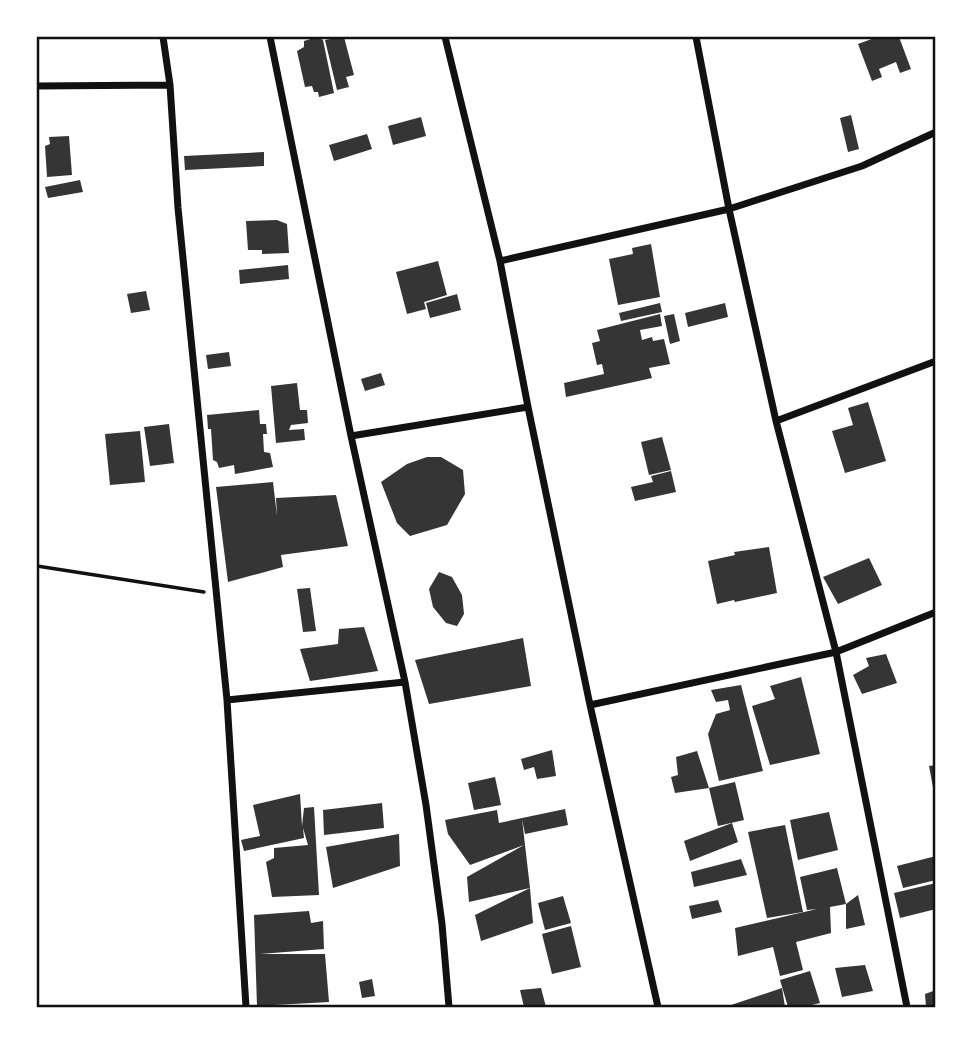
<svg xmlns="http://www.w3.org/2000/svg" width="973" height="1044" viewBox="0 0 973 1044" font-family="'Space Grotesk',sans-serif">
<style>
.building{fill:#353535}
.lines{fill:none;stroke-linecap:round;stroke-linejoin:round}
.path{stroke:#111;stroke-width:3.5}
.minor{stroke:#111;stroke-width:7}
.neatline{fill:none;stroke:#111;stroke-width:2.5}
</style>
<rect width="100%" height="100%" fill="#fff"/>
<path class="building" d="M317,37L323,40L334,93L319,97L318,92H314L312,86L305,87L297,51L304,47V41Z
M341,37H344L354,75L346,77L349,87L337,90L325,40Z
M877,37H899L911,69L900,73L896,62L879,69L882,77L872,81L858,44Z
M851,115L859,149L848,152L840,118Z
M421,117L426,136L393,145L388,126Z
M367,134L372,149L334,161L329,145Z
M69,136L72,175L47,177L45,146L50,144L49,137Z
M264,152V166L185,170L184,156Z
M80,180L83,192L48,198L45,187Z
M277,220L287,224L289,253L262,254V250H248L246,221Z
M651,244L660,297L618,305L609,259L633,254L632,248Z
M438,261L447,295L424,302L426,309L407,314L396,272Z
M288,265L289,279L240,284L239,270Z
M146,291L150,310L131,313L127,294Z
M457,294L461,310L430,318L426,303Z
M660,303L662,312L621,321L619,313Z
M725,303L728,317L688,327L685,313Z
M660,314L662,326L640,330L642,340L652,337L653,341L664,339L670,364L649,368L652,378L566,397L564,383L604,374L602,364L597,365L592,343L600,341L597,330Z
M674,314L680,341L670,344L664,316Z
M229,352L231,366L208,369L206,355Z
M381,373L385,385L365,391L361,379Z
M297,383L300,410H307L308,423L291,425L289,430L304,429L305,440L276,443L271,386Z
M868,402L886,461L845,473L832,431L853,425L848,408Z
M259,410L260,424H266L267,434H263L264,452L270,453L273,467L235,474L234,465L219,468L217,462L213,460L211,429H208L207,415Z
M169,424L174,463L150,466L144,427Z
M140,431L145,482L110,485L105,434Z
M662,437L671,470L649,475L641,442Z
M427,457H441L463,470L465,494L447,525L410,536L397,523L381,482L407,464Z
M671,471L676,492L635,501L631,487L653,482L651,476Z
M273,482L277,516L276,498L336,495L348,546L281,555L283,567L228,582L216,487Z
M769,547L777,593L735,602L734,600L717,604L708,561L735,555L734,552Z
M869,558L882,585L838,604L823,577Z
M439,572L452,577L462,595L464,614L457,626L446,623L433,607L429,589Z
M310,588L316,631L303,632L297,589Z
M364,627L378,671L310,681L300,649L338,644L339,629Z
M523,638L531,686L429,704L415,660Z
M886,654L897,683L862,694L853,675L869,666L866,658Z
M801,677L820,754L770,765L752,706L775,699L770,686Z
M741,685L763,771L719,781L708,734L716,714L730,710L728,700L716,702L711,690Z
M552,750L556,776L537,779L534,767L524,770L521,759Z
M697,751L709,788L675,793L671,777L678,775L676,757Z
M936,765V798H935L929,766Z
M495,777L501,805L474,810L468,783Z
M735,782L744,820L718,826L709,788Z
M300,794L302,826L304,808L314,807L319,895L272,897L266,862L274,858V848L308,845L303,828L304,838L244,851L241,840L260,836L253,805Z
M382,803L384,828L324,835L323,810Z
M565,809L568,825L525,834L522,819L530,888L533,923L481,941L475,915L530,888L469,902L467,877L524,845L470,865L448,834L445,820L497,810L499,823Z
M829,812L838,850L798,860L790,820Z
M732,823L738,842L690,861L684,841Z
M785,825L803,912L767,918L748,832Z
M399,834L400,866L333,888L326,847Z
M936,856V880L903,888L897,866Z
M741,859L747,875L694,887L691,872Z
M837,868L846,904L858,895L865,925L846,929V904L830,907L831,933L796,942L803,970L780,976L773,947L738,956L735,928L817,909L807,910L800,877Z
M936,883V909L900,918L894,893Z
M563,896L571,923L545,930L538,903Z
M718,900L722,912L692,919L689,906Z
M309,911L311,923L323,921L324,949L260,954H325L329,1002L257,1006L254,915Z
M571,926L581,967L552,974L542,934Z
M865,965L873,991L842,997L835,968Z
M810,971L820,1003L804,1007H788L780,980Z
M372,979L375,996L362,998L359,982Z
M541,988L546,1007H524L520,990Z
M782,988L785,1007H731V1005Z
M936,990V1007H926L925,994Z"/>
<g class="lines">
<path class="path" d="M37,566L204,592"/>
<path class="minor" d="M163,37L170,85L178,208L227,700L246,1007
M270,37L351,436L405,682L426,805L442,924L449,1007
M445,37L500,261L528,407L590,705L658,1007
M696,37L729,209L776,421L836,652L907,1007
M37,86L170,85
M500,261L729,209L862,166L936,132
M776,421L936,361
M351,436L528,407
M227,700L405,682
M590,705L836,652L936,612"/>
</g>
<rect width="973" height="1044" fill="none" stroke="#ffffff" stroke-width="77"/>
<rect x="38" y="38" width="896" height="968" class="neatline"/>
</svg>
